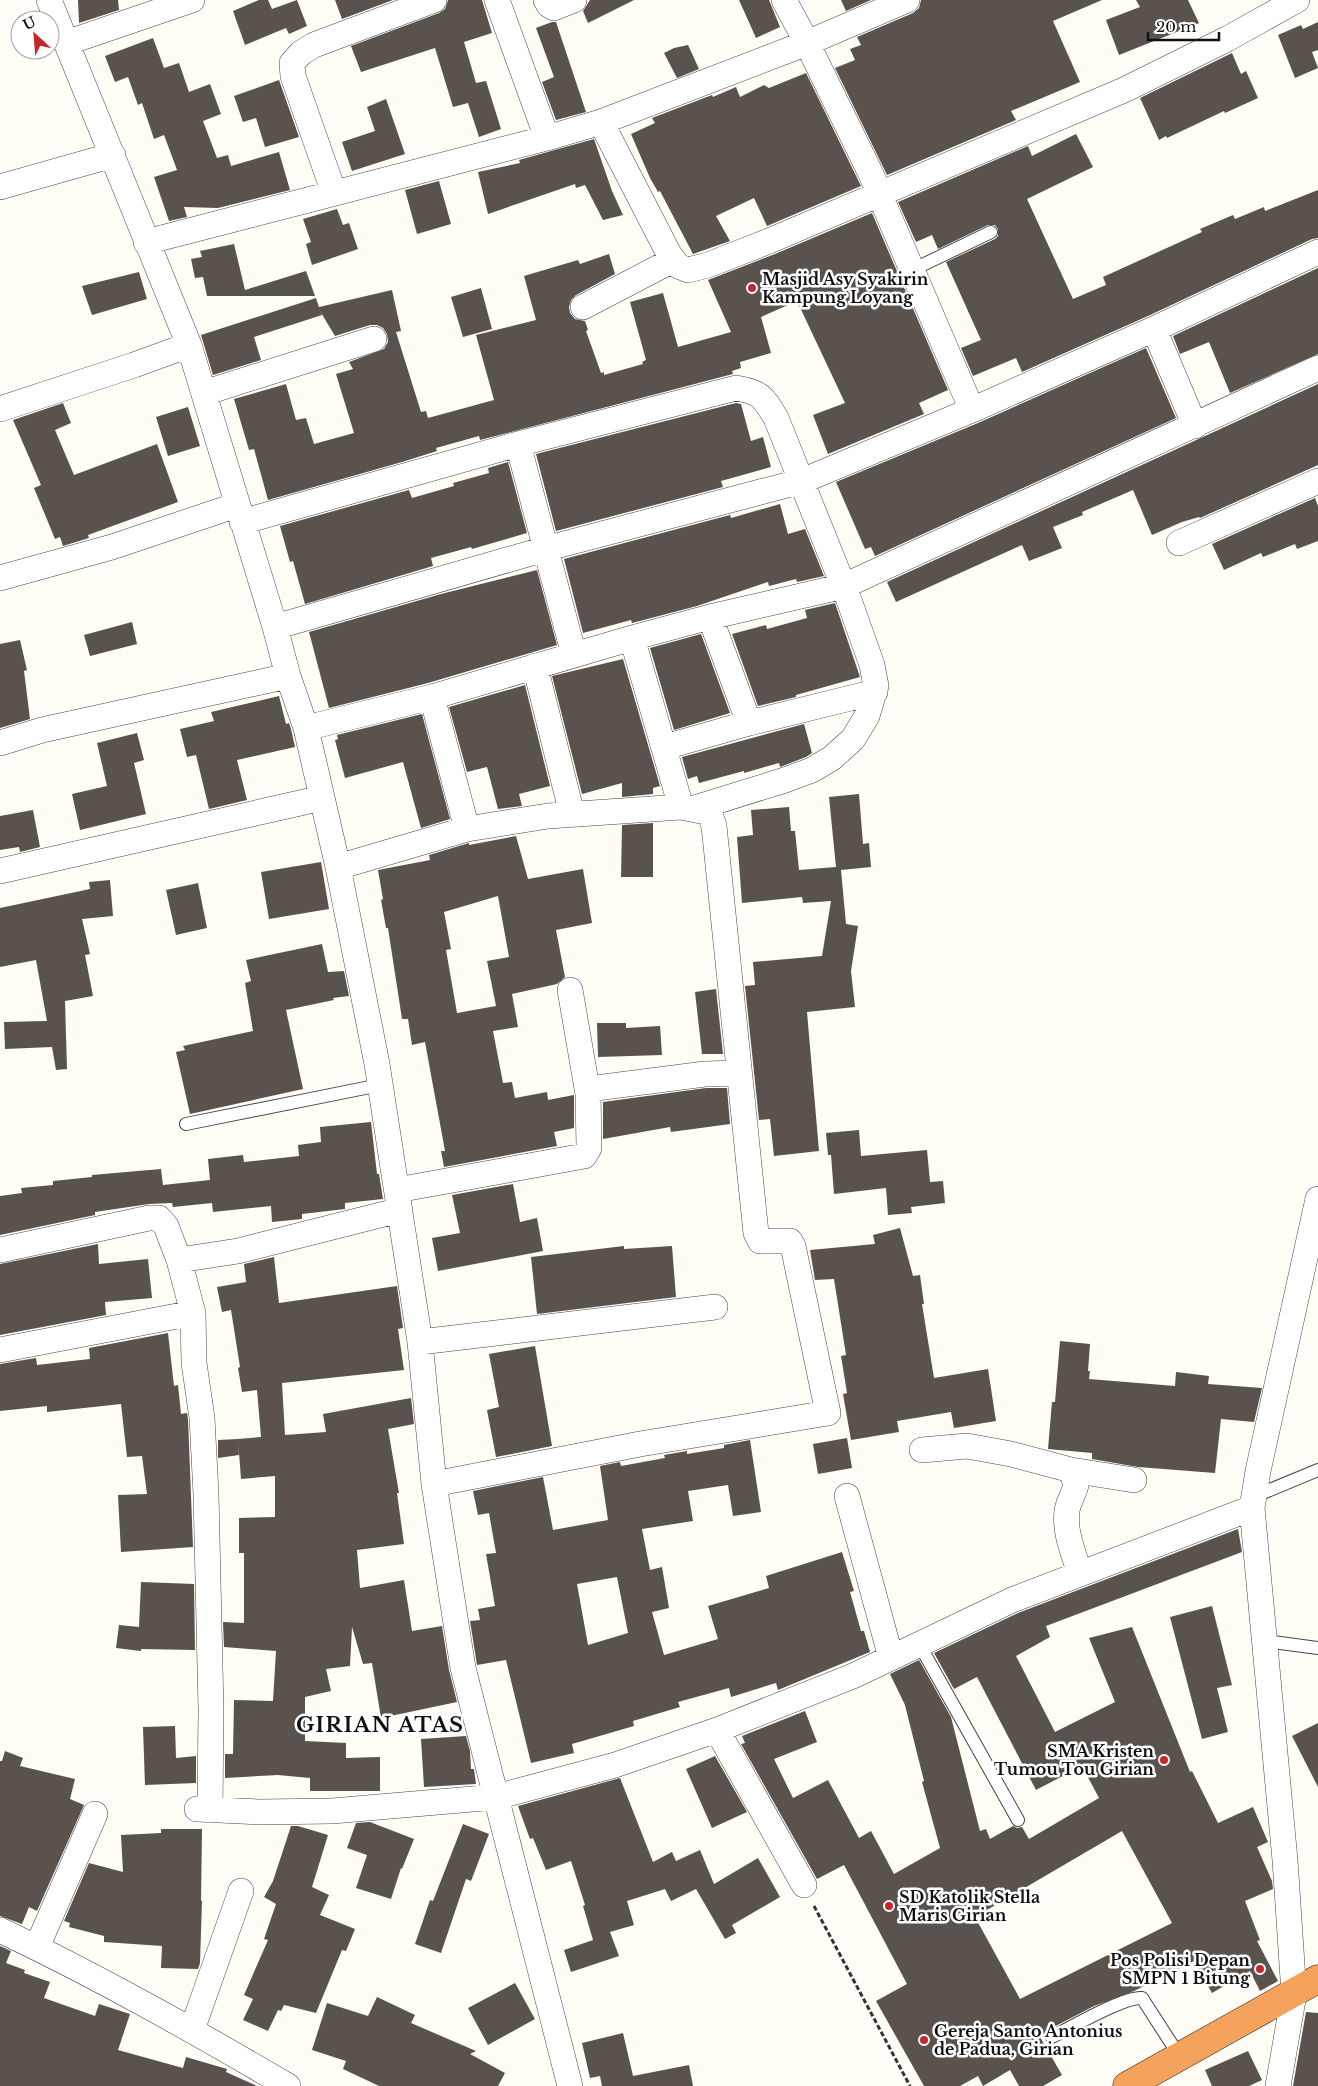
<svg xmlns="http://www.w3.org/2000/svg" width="1318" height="2086" viewBox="0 0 1318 2086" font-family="'Libre Baskerville',serif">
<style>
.building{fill:#5a524d;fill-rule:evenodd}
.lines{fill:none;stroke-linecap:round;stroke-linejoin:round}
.lane-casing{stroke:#444;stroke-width:14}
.street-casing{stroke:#444;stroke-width:26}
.highway-casing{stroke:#222;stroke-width:29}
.path{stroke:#333;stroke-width:3;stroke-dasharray:5 2.5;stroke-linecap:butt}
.lane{stroke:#fff;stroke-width:12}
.street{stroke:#fff;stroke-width:25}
.highway{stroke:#f5a25d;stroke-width:28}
.poi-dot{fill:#c4262e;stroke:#fff;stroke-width:2}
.labels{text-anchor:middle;stroke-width:5;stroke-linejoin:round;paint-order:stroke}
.poi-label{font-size:16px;font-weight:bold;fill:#111;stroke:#fff;text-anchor:start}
.district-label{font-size:21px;font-weight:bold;letter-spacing:1px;fill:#111;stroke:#fff}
</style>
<rect width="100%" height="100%" fill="#fffdf5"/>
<path class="building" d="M78,0H118L119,10L79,23Z
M259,0H268L272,9L297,0L307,26L289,34L286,28L245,45L233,11Z
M335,0H393L342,19Z
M448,0H482L492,33L464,42L476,83L486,81L501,129L479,137L468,103L453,107L435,48L361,72L351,46L439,13L445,9Z
M590,0H634L588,23L583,11Z
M739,0H769L780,27L756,38Z
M841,0H871L846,11Z
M921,0H1102L1053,21L1080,82L1011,111L1016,120L887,175L835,68L855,60L850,49L861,45L857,37L913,13L919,8Z
M1136,0H1188L1199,23L1119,55L1106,20L1140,7Z
M552,22H556L586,112L556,120L542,82L554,77L536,28Z
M1318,22V50L1312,52L1318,68L1295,78L1278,35L1301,25L1303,29Z
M153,38L164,68L179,63L189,92L210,84L221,114L203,121L217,158L228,155L231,166L279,152L290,190L218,208L184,207L187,217L169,221L154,177L177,170L164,135L154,139L142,103L138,105L128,77L115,82L105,56Z
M688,45L699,69L677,78L664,53L674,48Z
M1232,53L1241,74L1246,71L1258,98L1225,113L1224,111L1167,138L1166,136L1159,140L1140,98Z
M806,73L861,186L767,226L754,198L716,216L730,241L693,254L660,191L658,192L650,178L631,134L655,123L652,118L712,95L713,97L736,87L740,97L764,85L769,88Z
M279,80L299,137L265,147L256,118L243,122L234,96Z
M386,99L405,154L352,171L342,142L375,131L367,107Z
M1076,134L1093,167L1027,199L1073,299L1106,285L1103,277L1202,232L1200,229L1233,215L1235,219L1264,207L1265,211L1318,190V238L1312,239L1148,316L1022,372L1016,358L973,376L961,348L981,340L946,262L995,239L998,236V229L995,225H988L938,249L932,235L916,242L898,202L1028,146L1032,156Z
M594,139L612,191L623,215L603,220L585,185L576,188L575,184L488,214L478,172L520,163L519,160Z
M439,181L451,224L417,234L405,190Z
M337,209L343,225L349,223L358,249L312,265L306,244L311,242L303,219Z
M872,213L948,390L919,403L924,414L828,454L813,415L845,403L797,301L761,317L771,353L740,362L741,368L732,371L733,374L480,440L479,436L436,448L437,451L402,462L268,500L254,449L249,450L234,399L286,384L296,420L306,418L314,444L354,433L336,374L353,369L349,362L384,349L388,342L387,334L383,328L377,325H370L335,336L320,311L322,315L254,337L261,360L213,375L201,335L316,298L319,307L392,290L401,331L396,332L421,412L426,411L428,418L494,400L476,335L536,320L524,276L578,260L580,264L609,254L615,274L576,295L571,300L569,307L570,313L575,319L585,321L588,330L586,331L601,373L604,372V375L643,364L642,362L646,360L630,302L663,293L678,347L731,332L708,280L775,254Z
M234,244L245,290L306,271L315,296H207L203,277L195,278L191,259L202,257L200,251Z
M1318,268V354L1230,393L1209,342L1180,354L1173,336Z
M139,272L147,299L92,315L82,286Z
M481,288L492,329L463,337L451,297Z
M1146,348L1176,418L875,556L871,547L865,549L836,482L978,423Z
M1318,384V465L1200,518L1199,517L1182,522L1152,535L1133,490L1082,512L1083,515L1053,527L1062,548L1057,550L1029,561L1022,545L896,602L887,582Z
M63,403L71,423L55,430L74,475L157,444L178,502L88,535L89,538L63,546L60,537L55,539L34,488L41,485L13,420Z
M736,403L741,404L751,441L763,437L771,467L721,481L723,487L556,531L536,454Z
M188,407L200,446L168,456L156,417Z
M508,462L527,533L472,549L471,547L431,558L433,566L305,604L293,561L290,562L280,526L409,490L412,498L454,486L453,483L489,473L488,468Z
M1315,498L1318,506V541L1297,549L1295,544L1263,557L1261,553L1224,570L1212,544Z
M780,504L788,534L805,529L824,576L797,582L796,579L769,586L768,582L697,606L632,623L631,620L583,633L564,559L730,515L731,518Z
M537,570L557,645L428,683L329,708L309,632L441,594Z
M835,603L860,677L796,695V697L758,706L732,634L766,625L767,629L807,618L805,610Z
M132,622L137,644L90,656L84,635Z
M701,634L730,713L674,730L650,648Z
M20,640L27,670L24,671L30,719L0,728V644Z
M623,659L660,786L653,788V794L622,797V783L582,794L552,676Z
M525,685L550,786L519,794L522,806L498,809L487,767L467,772L449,707Z
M279,696L286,724L289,723L291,729L295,747L237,760L247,800L209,809L196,755L187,757L180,729L214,721L211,712Z
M422,714L450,819L421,828L403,762L345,778L335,740L338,739L337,735Z
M804,724L812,753L806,757L780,767L779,763L744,773V771L699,783L697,776L688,779L682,757Z
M137,733L144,760L134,763L146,814L80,830L72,794L107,786L97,743Z
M859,794L863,844L869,843L871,867L841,870L846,924L858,926L851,971L855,1007L807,1012L819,1151L774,1156L770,1119L759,1120L745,986L755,985L753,962L822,956L831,901L803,903L802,897L742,903L737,837L753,835L751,810L789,807L791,831H795L799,870L836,867L829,797Z
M33,810L40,847L20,852L19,847L0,850V816Z
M653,823V877H621L622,825Z
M516,836L528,879L583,869L592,923L556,930L565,977L557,984L512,994L518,1027L493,1031L503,1083L512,1082L515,1098L547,1092L548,1100L574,1095V1128L554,1132L557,1146L444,1167L441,1151H445L425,1042L412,1045L408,1019H402L388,928H386L381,900L383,899L378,870L430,860L429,855L469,843V845ZM498,896L509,957L487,961L496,1006L457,1013L446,950L451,949L444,912Z
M321,862L329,909L269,919L261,872Z
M110,880L113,916L82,919L90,954L85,955L93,996L65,1001L67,1069L56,1070L52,1047L5,1049L4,1022L47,1021L36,960L0,967V908L90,889L89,882Z
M198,883L207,928L176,935L166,890Z
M322,944L328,972L344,971L349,996L333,998L334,1000L286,1010L303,1089L190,1114L176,1052L185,1050L183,1046L253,1031L245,983L251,981L246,960Z
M716,989L723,1054H702L695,992Z
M597,1023H626V1028L660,1026L662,1055L598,1057Z
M706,1088H727L730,1124L671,1132L670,1127L603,1139V1102Z
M371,1122L377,1174H379L383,1199L345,1203V1209L302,1214V1219L272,1222L271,1206L213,1212L212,1203L173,1207L172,1203L149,1204L95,1212V1215L0,1235V1196L22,1193L21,1188L53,1185V1181L92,1177V1175L161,1169L163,1185L210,1180L208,1159L243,1155L244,1162L299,1156L298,1145L321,1142L320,1127Z
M859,1130L861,1156L927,1150L930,1182L943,1181L945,1203L911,1207L912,1213L888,1215L886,1188L834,1194L831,1155H828L826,1133Z
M513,1184L520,1222L537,1218L543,1251L438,1271L432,1238L460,1233L452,1195Z
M900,1228L913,1276L920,1275L924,1304H922L934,1378L988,1369L996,1421L954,1428L951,1412L897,1421L899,1432L851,1440L843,1394L847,1393L841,1356L846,1355L834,1279L815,1280L810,1250L875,1244L873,1235Z
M98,1244L99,1264L148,1259L152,1298L105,1302L106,1315L0,1335V1264Z
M624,1246V1249L672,1246L676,1297L537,1314L531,1257Z
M274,1257L279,1303L397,1286L403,1328L398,1329L404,1370L282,1383L285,1435L326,1432L323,1414L411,1398L414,1424L388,1429L399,1493H397L404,1544L357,1550L360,1588L404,1580L412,1631L442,1626L449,1670L457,1702L381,1718L372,1663L363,1664L352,1627L350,1666L326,1669L331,1691L305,1697V1741L346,1743V1758L380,1757V1791H310V1778L278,1775L225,1778V1754H233L234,1700L273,1701L276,1651L224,1647L223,1622L244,1623V1553H239V1518L275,1517V1476L241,1479L238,1439L261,1437L257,1390L242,1392L238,1368L240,1367L231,1310L222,1312L217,1287L246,1282L244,1264Z
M168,1333L174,1386L178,1385L181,1414L187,1413L188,1419L193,1547L121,1552L118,1495L147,1494L142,1456L127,1457L121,1404L47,1412V1406L0,1411V1364L36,1358L37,1365L90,1359L89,1348Z
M1060,1341L1090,1344L1088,1371H1090L1089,1379L1175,1386L1176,1372L1209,1376L1208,1384L1262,1388L1254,1422L1221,1419L1215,1473L1138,1467L1092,1459V1453L1048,1449L1052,1402H1055Z
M535,1346L552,1446L496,1457L487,1410L499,1407L489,1354Z
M847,1438L852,1468L818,1474L813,1444Z
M238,1439L239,1455L218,1458V1440Z
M750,1440L761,1512L733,1516L728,1485L688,1491L693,1521L642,1529L650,1570L662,1567L669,1608L652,1612L664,1655L718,1639L708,1606L769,1588L766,1576L842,1552L854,1591L850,1592L861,1631H864L870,1652L778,1690L776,1683L731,1697L729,1688L678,1702L680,1707L633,1721L634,1726L572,1744L574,1753L531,1763L506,1660L477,1665L470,1621L480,1620L478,1609L495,1606L486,1554L496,1553L489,1513L478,1515L473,1491L543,1477L553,1530L608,1520L600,1466L620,1462L621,1466L665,1458L664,1455L687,1451V1454L724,1448V1445ZM617,1577L628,1633L588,1645L577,1584Z
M1238,1529L1242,1552L1046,1626L1050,1637L1016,1656L1055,1732L1115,1702L1089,1638L1132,1627L1190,1772L1192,1771L1218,1823L1253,1807L1268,1842L1257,1847L1272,1881L1273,1889L1245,1901L1260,1940L1257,1941L1278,1981L1260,1991L1250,1971L1212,1993L1194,1961L1134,1991L1094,2006L1048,2030L1040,2037L1062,2075L1043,2086H1019L1010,2070L983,2086L978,2076L960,2086H924L876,2001L907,1984L844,1865L817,1879L741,1744L745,1743L742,1736L805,1711L817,1742L774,1759L793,1798L828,1780L859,1838L871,1831L894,1874L940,1848L922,1782L924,1781L905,1705L890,1674L919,1660L951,1717L980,1831L986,1829L990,1839L1013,1826L1017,1828L1022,1827L1029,1839L1099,1798L1082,1766L1036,1790L977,1677L954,1689L934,1653L1018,1613ZM1122,1831L1172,1923L1020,1999L975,1917Z
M141,1582L194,1584L195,1650L141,1649V1651L116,1648L119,1625L139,1627Z
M1212,1606L1232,1685L1217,1688L1228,1732L1202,1739L1170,1617Z
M1318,1723V1787L1292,1736Z
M175,1726L176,1758L196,1756V1783L145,1785L143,1727Z
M466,1736L470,1751L471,1769H474L476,1784L424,1787L421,1739Z
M5,1751L23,1758L20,1766L75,1779L70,1799L84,1805L37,1911L29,1907L22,1924L0,1916V1761H2Z
M715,1756L747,1812L712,1828L686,1769Z
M620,1778L653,1862L672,1852L676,1861L700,1850L714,1884L758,1858L780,1897L732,1925L736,1933L725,1939L696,1889L671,1901L665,1889L627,1901L634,1925L610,1932L619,1956L571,1972L564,1950L593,1940L583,1906L585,1905L571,1861L546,1870L533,1838L530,1839L518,1806Z
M370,1822L414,1839L402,1869L401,1868L391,1899L356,1888L367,1855L347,1848L356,1823Z
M463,1824L489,1834L471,1881L466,1879L441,1953L415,1944L430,1900L433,1901Z
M291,1826H298L328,1835L312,1887L329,1895L320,1915L355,1929L346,1951L342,1950L316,2013L284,2005L281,2011L278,2010L268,2031L243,2020L253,1999L244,1995L268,1940L264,1939L276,1904L264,1897L273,1881Z
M161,1829H202L201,1901H202L200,1963L198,1969L161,1968L162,1946L104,1942V1936L69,1927L70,1923L64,1921L89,1863L123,1872L121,1835L161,1833Z
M0,1946L11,1951L6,1963L25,1970L24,1973L50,1982L44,1998L95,2016L99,2004L130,2014L118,2050L183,2068L186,2057L227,2069L226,2072L257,2086H0Z
M515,1983L535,2019L488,2045L468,2008Z
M377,1997L415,2015L411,2023L476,2051L470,2054L505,2073L498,2086H379L343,2069L346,2061L312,2050L327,2003L368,2016Z
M1306,2012L1318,2013V2086H1293Z
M623,2033L633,2076L689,2065L693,2086H602L600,2076L590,2078L582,2043Z
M1248,2051L1262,2080L1249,2086H1212L1205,2070Z"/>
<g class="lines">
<defs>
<path id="lane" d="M912,270L991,232
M186,1124L380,1085
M1253,1497L1318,1470
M1265,1641L1318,1648
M919,1644L1018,1820
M1052,2037C1070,2028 1124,1996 1142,1998L1180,2057"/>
<path id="street" d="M49,0L189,345L275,627L288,676L306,728L338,867L377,1064L420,1342L434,1484L463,1668L570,2086
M497,0L547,138
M546,0L549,5L554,8L574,0
M784,0L807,43L870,172L972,410
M66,43L192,0
M601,122L669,254L678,266L688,270L708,265L769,241L1124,90L1227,39L1297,0
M0,187L113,155
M334,193L293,76L292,63L301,53L314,45L434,0
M146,242L547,138L601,122L807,43L907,0
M583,307L673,260
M1154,329L1195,426
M204,393L374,339
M0,409L134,365L189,345
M518,444L574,655
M242,522L518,444L736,388C761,392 763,397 776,418L849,600L872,665L876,686L867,716L853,739L832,758L812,770L785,780L695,808
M1179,543L1318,481
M0,578L112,547L237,505
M710,617L749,723
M275,627L545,549L802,481L972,410L1154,329L1318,252
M632,638L681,807
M535,666L572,814
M432,697L467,829
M306,728L432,697L632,638L710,617L844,586L1318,368
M0,743L42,730L288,676
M665,747L749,723L875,692
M338,867L467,829L548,816L681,807L706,812L711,817L714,826L756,1233L760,1241H790L793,1246L828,1413L640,1444L434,1484
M0,871L322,798
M570,990L588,1094
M397,1190L584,1156L589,1148L588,1094L596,1088L705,1074L738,1073
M0,1250L149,1218H159L166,1226L179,1260L193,1313L194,1363L202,1418L206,1494L211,1709L210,1810
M179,1260L238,1251L400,1210
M420,1342L715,1307
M0,1350L193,1313
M922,1450L967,1446L1011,1454L1071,1470L1076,1485C1074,1494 1068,1502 1067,1511C1064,1532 1074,1554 1080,1574
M1071,1470L1134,1480
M847,1496L891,1658
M717,1730L804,1885
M197,1809L259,1812L332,1811L496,1797L615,1765L717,1730L853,1676L1012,1600L1252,1508
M0,1930C99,1977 194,2031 288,2086
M37,1947L95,1814
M192,2030L241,1891
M1278,2086L1294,1994L1285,1860L1252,1508L1258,1471L1318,1199"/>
<path id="highway" d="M1127,2086L1318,1979"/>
</defs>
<use href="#lane" class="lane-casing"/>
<use href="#street" class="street-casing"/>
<use href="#highway" class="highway-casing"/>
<path class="path" d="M814,1906L910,2086"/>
<use href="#lane" class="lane"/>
<use href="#street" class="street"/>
<use href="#highway" class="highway"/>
</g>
<g class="poi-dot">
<circle cx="752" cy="288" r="5"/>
<circle cx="1164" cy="1760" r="5"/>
<circle cx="889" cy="1906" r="5"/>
<circle cx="1260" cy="1969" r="5"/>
<circle cx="924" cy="2040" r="5"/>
</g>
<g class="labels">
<g class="poi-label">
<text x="762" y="285">Masjid Asy Syakirin<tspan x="762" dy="18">Kampung Loyang</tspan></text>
<text x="1154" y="1757" text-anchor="end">SMA Kristen<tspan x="1154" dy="18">Tumou Tou Girian</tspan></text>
<text x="899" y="1903">SD Katolik Stella<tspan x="899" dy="18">Maris Girian</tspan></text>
<text x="1250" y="1966" text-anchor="end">Pos Polisi Depan<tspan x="1250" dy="18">SMPN 1 Bitung</tspan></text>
<text x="934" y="2037">Gereja Santo Antonius<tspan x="934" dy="18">de Padua, Girian</tspan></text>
</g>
<g class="district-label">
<text x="380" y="1732">GIRIAN ATAS</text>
</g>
</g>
<g transform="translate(35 35) rotate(334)"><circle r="24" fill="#ffffff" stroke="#a0a0a0"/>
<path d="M0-4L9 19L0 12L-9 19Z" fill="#c4262e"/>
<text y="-8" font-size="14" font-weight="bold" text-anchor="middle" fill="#111111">U</text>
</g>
<path d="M1148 32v8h71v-8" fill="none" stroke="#111111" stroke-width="2.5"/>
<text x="1156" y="32" font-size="15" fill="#111111" stroke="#ffffff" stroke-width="4" paint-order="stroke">20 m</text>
</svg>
